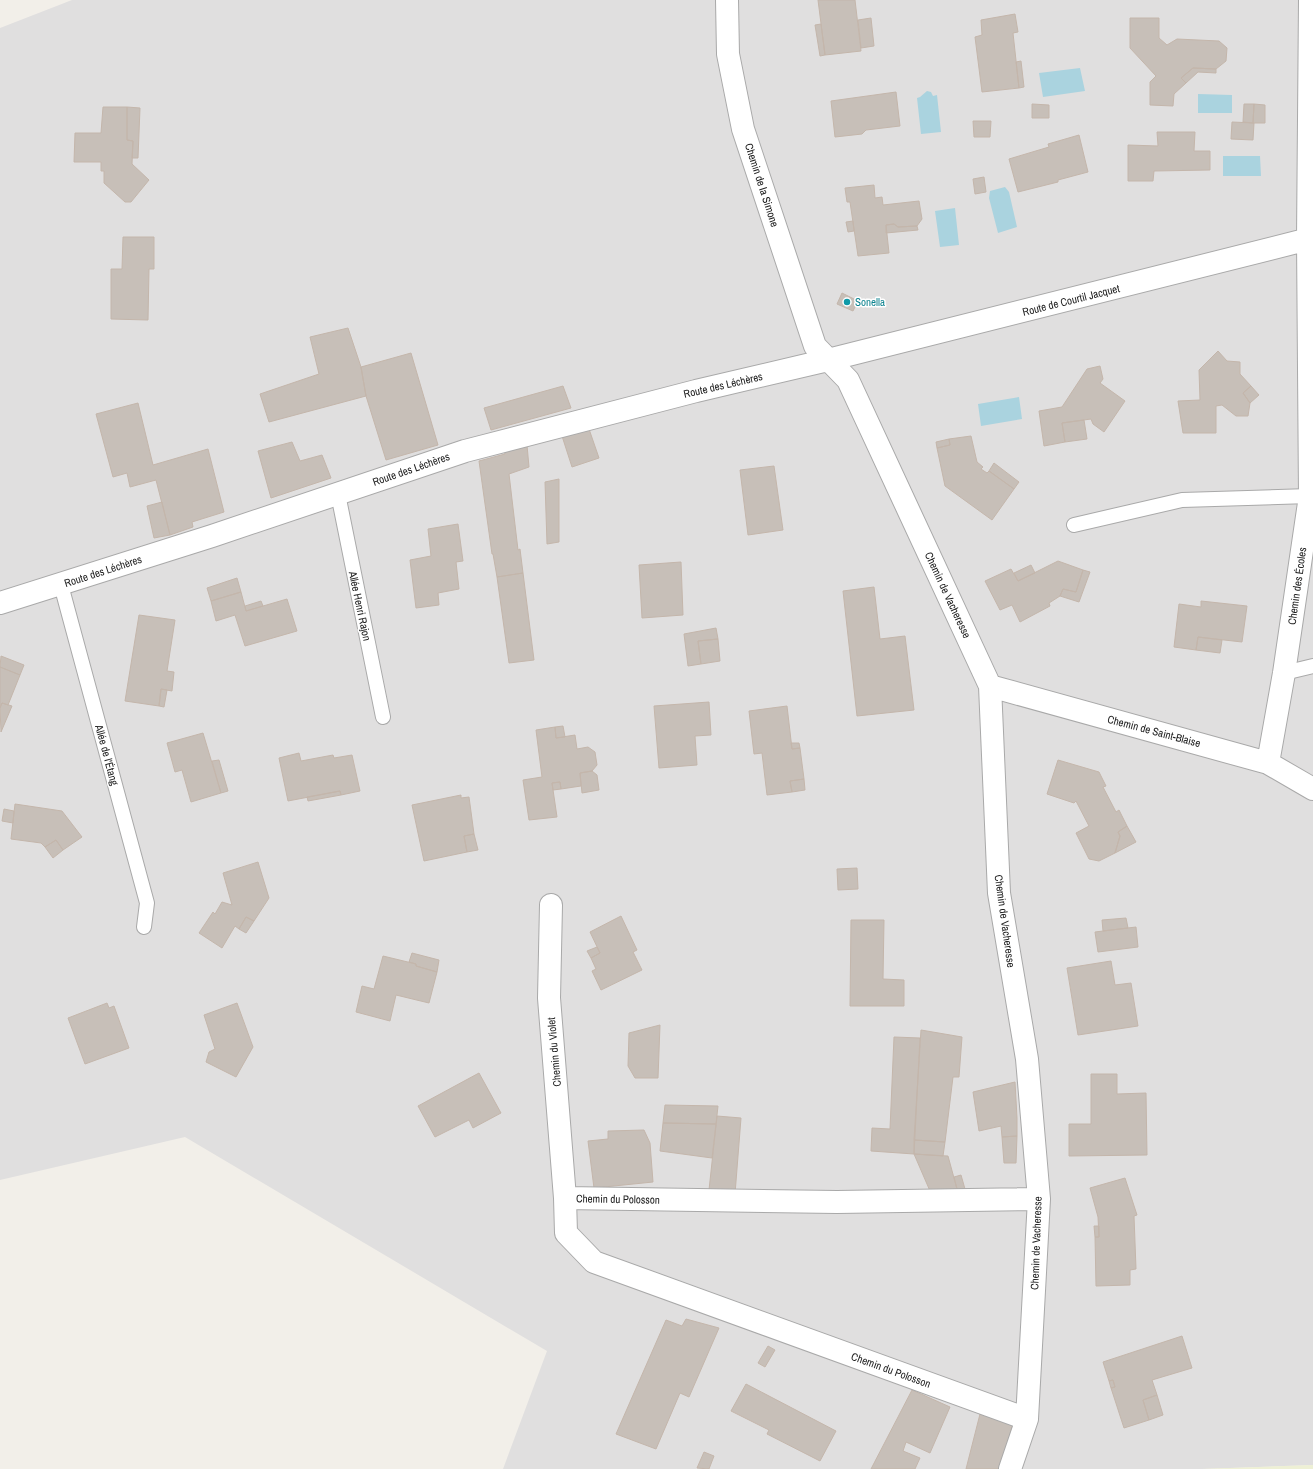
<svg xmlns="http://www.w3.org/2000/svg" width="1313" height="1469" viewBox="0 0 1313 1469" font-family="'Archivo Narrow',sans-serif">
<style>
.residential{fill:#e0dfdf}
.farmland{fill:#eef0d5}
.water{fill:#aad3df}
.building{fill:#c7bfb8;stroke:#c4b6ab}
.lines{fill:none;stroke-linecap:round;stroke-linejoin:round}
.lane-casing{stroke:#a9a9a9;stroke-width:16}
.street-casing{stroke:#a9a9a9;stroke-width:24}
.lane{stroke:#fff;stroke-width:14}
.street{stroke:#fff;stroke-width:22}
.culture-dot{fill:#0f9aa8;stroke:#fff;stroke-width:1.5}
.labels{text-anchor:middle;stroke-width:3;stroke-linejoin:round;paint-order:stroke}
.street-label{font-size:11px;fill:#222;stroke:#fff}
.culture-label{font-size:11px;fill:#0d838f;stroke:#fff;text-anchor:start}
</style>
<rect width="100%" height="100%" fill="#f2efe9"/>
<path class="residential" d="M72,0H1313V1465L1202,1469H503L547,1351L185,1137L0,1180V28Z"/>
<path class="farmland" d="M1313,1465V1469H1202Z"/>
<path class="water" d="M1080,68L1085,91L1043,97L1039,73Z
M927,91L931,92L933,96L937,95L941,132L921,134L917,98L920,97Z
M1198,94L1232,95V113H1198Z
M1223,156H1260L1261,176H1223Z
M1005,187L1009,192L1017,227L998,233L989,198L990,191Z
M955,208L959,245L940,247L935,211Z
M1019,397L1022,419L981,426L978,404Z"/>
<path class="building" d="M818,0H855L861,51L825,55Z
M1015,14L1018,32L1013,33L1019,88L982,92L975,37L982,35L981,20Z
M871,18L874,46L861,48L858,20Z
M1130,18H1159V38L1167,45L1177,39L1219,41L1227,48L1226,61L1216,69L1193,68L1181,78L1186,83L1174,94L1173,106L1150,105V82L1156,76L1130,48Z
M821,24L825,55L820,56L815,25Z
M1021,61L1024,87L1019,88L1016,62Z
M1193,68L1216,69V73L1198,72L1186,83L1181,78Z
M896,92L900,126L866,130L862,134L835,137L831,101Z
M1032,104L1049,105V118H1032Z
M1244,104H1254L1253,123L1243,122Z
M1254,104L1265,105V123H1253Z
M103,107H127V140L133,141L132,164L149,180L131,202H125L104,183V171H101V162H74L75,133H101Z
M127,107L140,108L138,158H132L133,141L127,140Z
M973,121H991L990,137H974Z
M1232,122L1254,123L1253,140L1231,139Z
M1157,132H1195L1194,151H1210V170L1154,171L1153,181H1128V145L1158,146Z
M1079,135L1088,172L1058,180V182L1018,192L1009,159L1049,147L1048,144Z
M984,177L986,192L975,194L973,179Z
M874,185L875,198L882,197L883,205L919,201L922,219L917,226L898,227L894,224L886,225L889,253L858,256L850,202H847L845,188Z
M853,221L854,231L848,232L846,222Z
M894,224L898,227L917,226L918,230L886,233V225Z
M123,237H154V269H149L148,320L111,319V269H122Z
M842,293L858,301L853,311L837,304Z
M348,328L361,367L366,396L269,422L260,394L319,374L310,337Z
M1218,351L1227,361L1240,362V374L1251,386L1243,393L1250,403L1248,416H1236L1222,405L1216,406V433H1183L1178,401L1200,400L1199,370Z
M411,353L438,445L386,460L366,396L361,367Z
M1100,366L1103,379L1100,383L1125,401L1104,432L1093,424L1091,419L1062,423L1065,442L1044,446L1039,411L1062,407L1087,369Z
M563,386L571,408L491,430L484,408Z
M1251,386L1259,395L1250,403L1243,393Z
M138,403L153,465L208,449L224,512L192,522L193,527L170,535L156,480L130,487L127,473L113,477L96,414Z
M1084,420L1087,439L1065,442L1062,423Z
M589,429L599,458L572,467L562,436Z
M971,436L977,462L983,467L981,469L987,473L989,471L1014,489L992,520L945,486L937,448L950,445L949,439Z
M949,439L950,445L937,448L936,442Z
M292,442L300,461L322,455L331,478L271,498L258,451Z
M527,445L529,467L509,474L518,550L520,549L523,573L497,577L493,554H492L479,461L505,454L504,451Z
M994,463L1019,482L1014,489L989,471Z
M774,466L783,530L748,535L740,470Z
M559,479V542L547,544L545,482Z
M162,502L170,535L154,538L147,506Z
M458,524L463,561L456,562L459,589L438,593L439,605L416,608L410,560L431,556L428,529Z
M1058,561L1083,570L1076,592L1063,589L1060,596L1049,603L1050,606L1020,622L1012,605L1000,610L985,581L1011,569L1018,581Z
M681,562L683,615L642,618L639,565Z
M1031,565L1035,573L1018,581L1014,573Z
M1083,570L1090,572L1079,602L1060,596L1063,589L1076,592Z
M523,573L534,660L509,663L497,577Z
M237,578L241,592L211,601L207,588Z
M874,587L880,639L905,636L914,710L857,716L843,591Z
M241,592L246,611L287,599L297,631L245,646L235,615L216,621L211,601Z
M261,601L263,606L246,611L245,606Z
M1201,601L1247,606L1242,642L1198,637L1196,650L1174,647L1179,604L1201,607Z
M139,615L175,620L167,671L174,672L172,691L161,689L159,706L125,701Z
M716,628L718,639L698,641L701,664L688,666L684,634Z
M1198,637L1222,640L1220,653L1196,650Z
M718,639L720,661L701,664L698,641Z
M1,656L24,665L20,675L0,667Z
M0,667L20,675L8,705L2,703L0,708Z
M161,689L167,690L164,707L159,706Z
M709,702L711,735L695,736L697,765L659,768L654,706Z
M2,703L12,706L1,732L0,708Z
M787,706L792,749L800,748L804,779L790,781L792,792L767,795L762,753L754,754L749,711Z
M563,726L565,737L556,738L555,727Z
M555,727L556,738L575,735L577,749L588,747L595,752L597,765L592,771L580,773L581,786L561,789L560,782L552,783L557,817L529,820L523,780L542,777L536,730Z
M203,733L221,793L191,802L182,770L175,772L167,743Z
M791,743H799L800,748L792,749Z
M299,753L301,761L333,755L334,758L352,755L360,791L341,795L340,791L288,801L279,758Z
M219,760L228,791L221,793L212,761Z
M1058,760L1099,772L1106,786L1103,787L1116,812L1119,810L1127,826L1118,832L1120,836L1115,853L1099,861L1089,859L1076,833L1089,826L1076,801L1074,803L1047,794Z
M592,771L597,775L599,790L582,793L580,773Z
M804,779L805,790L792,792L790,781Z
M560,782L561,789L553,790L552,783Z
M340,791L341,795L308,801L307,797Z
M461,795V798L469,797L474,834L464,836L467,852L424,861L412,805Z
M15,804L62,811L82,837L63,850L56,840L45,847L41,843L11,839Z
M4,809L14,811L13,823L2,821Z
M1127,826L1136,842L1115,853L1120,836L1118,832Z
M474,834L478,850L467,852L464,836Z
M56,840L63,850L53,858L45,847Z
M258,862L269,898L254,921L246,917L239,929L235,926L222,948L199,933L213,912L215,914L222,902L232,905L223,873Z
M857,868L858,889L838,890L837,869Z
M621,916L637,950L633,952L642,970L601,990L592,971L596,969L591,958L600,953L590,932Z
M246,917L254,921L246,933L239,929Z
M1126,918L1128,928L1103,931L1102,920Z
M851,920H884L883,979L904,980V1006H850Z
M1136,927L1138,947L1098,952L1095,932Z
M597,947L600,953L591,958L587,951Z
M412,953L439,960L437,972L416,966V964L409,962Z
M383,956L416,964V966L437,972L429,1003L396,995L390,1021L356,1012L362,986L374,989Z
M1111,961L1115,985L1131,983L1138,1026L1078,1035L1067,968Z
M107,1003L109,1008L114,1006L129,1048L85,1064L68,1018Z
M237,1003L253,1047L236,1077L206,1062L209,1052L215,1049L204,1015Z
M660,1025L658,1078H635L628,1066L629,1033Z
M921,1030L962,1037L959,1077H953L945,1142L914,1140Z
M894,1037L920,1038L914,1154L871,1151L872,1128L890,1129Z
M479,1073L501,1113L473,1128L469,1120L435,1137L418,1106Z
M1091,1074H1117V1094L1146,1093L1147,1155L1069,1156V1124H1091Z
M1015,1082L1017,1118V1136L1002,1137L1001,1126L979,1131L973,1092Z
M665,1105L718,1106L716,1124L663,1123Z
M717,1116L741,1118L735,1194L709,1190Z
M663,1123L716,1124L712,1158L660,1151Z
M644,1130L650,1143L653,1182L594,1188L588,1141L608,1139V1131Z
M1017,1136L1016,1163H1004L1002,1137Z
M914,1140L945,1142L943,1156L914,1154Z
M914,1154L948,1156L957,1189L930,1191Z
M961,1175L965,1189H957L954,1177Z
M1125,1178L1137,1215L1134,1216L1136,1269L1130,1270V1285L1096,1286L1095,1237H1099L1098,1217L1090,1188Z
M1094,1226H1099V1237H1095Z
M686,1319L719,1328L689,1397L680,1393L656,1449L616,1434L666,1320L682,1326Z
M1182,1336L1192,1368L1152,1380L1157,1395L1143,1400L1149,1420L1124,1428L1111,1388L1115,1387L1113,1380L1109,1381L1103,1362Z
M768,1346L775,1350L765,1367L758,1363Z
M1113,1380L1115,1387L1111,1388L1109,1381Z
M746,1384L836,1431L820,1461L767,1434L769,1430L731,1411Z
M912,1390L950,1407L930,1453L906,1442L903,1451L920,1458L915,1469H871Z
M1157,1395L1163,1415L1149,1420L1143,1400Z
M980,1414L1013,1421L1003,1469H966Z
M704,1452L714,1456L709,1469L697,1468Z"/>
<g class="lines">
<defs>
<path id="lane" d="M338,494L383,717
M1074,525L1182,500L1310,496
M61,585L147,903L144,927
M1284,673L1313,666"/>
<path id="street" d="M727,0L728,54L743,129L815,346L848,380L990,686L999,893L1027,1059L1039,1199L1027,1419L1010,1469
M0,603L212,536L465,451L696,391L828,360L1313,238
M990,686L1268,763L1313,789
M1268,763L1284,673L1310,496L1308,239L1310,0
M551,905L549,998L565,1198
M1027,1419L594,1262L566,1233L565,1198L837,1202L1039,1199"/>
</defs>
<use href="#lane" class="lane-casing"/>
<use href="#street" class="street-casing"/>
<use href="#lane" class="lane"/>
<use href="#street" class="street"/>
</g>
<circle class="culture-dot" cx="847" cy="302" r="4"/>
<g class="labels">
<g class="street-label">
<text transform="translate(762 185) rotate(72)" y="4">Chemin de la Simone</text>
<text transform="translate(1071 300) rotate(-14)" y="4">Route de Courtil Jacquet</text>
<text transform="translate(723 385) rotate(-13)" y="4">Route des Léchères</text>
<text transform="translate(411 469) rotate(-19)" y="4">Route des Léchères</text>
<text transform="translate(103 571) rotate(-18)" y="4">Route des Léchères</text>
<text transform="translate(1297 586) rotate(-82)" y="4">Chemin des Écoles</text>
<text transform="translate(948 595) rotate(65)" y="4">Chemin de Vacheresse</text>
<text transform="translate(360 606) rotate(78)" y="4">Allée Henri Rajon</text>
<text transform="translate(1154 731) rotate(15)" y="4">Chemin de Saint-Blaise</text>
<text transform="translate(107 755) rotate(75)" y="4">Allée de l'Étang</text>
<text transform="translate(1005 921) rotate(82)" y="4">Chemin de Vacheresse</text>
<text transform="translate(554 1052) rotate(-95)" y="4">Chemin du Violet</text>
<text transform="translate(618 1199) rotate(1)" y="4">Chemin du Polosson</text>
<text transform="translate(1036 1243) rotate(-88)" y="4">Chemin de Vacheresse</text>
<text transform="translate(891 1370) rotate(20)" y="4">Chemin du Polosson</text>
</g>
<g class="culture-label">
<text x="855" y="306">Sonella</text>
</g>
</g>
</svg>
